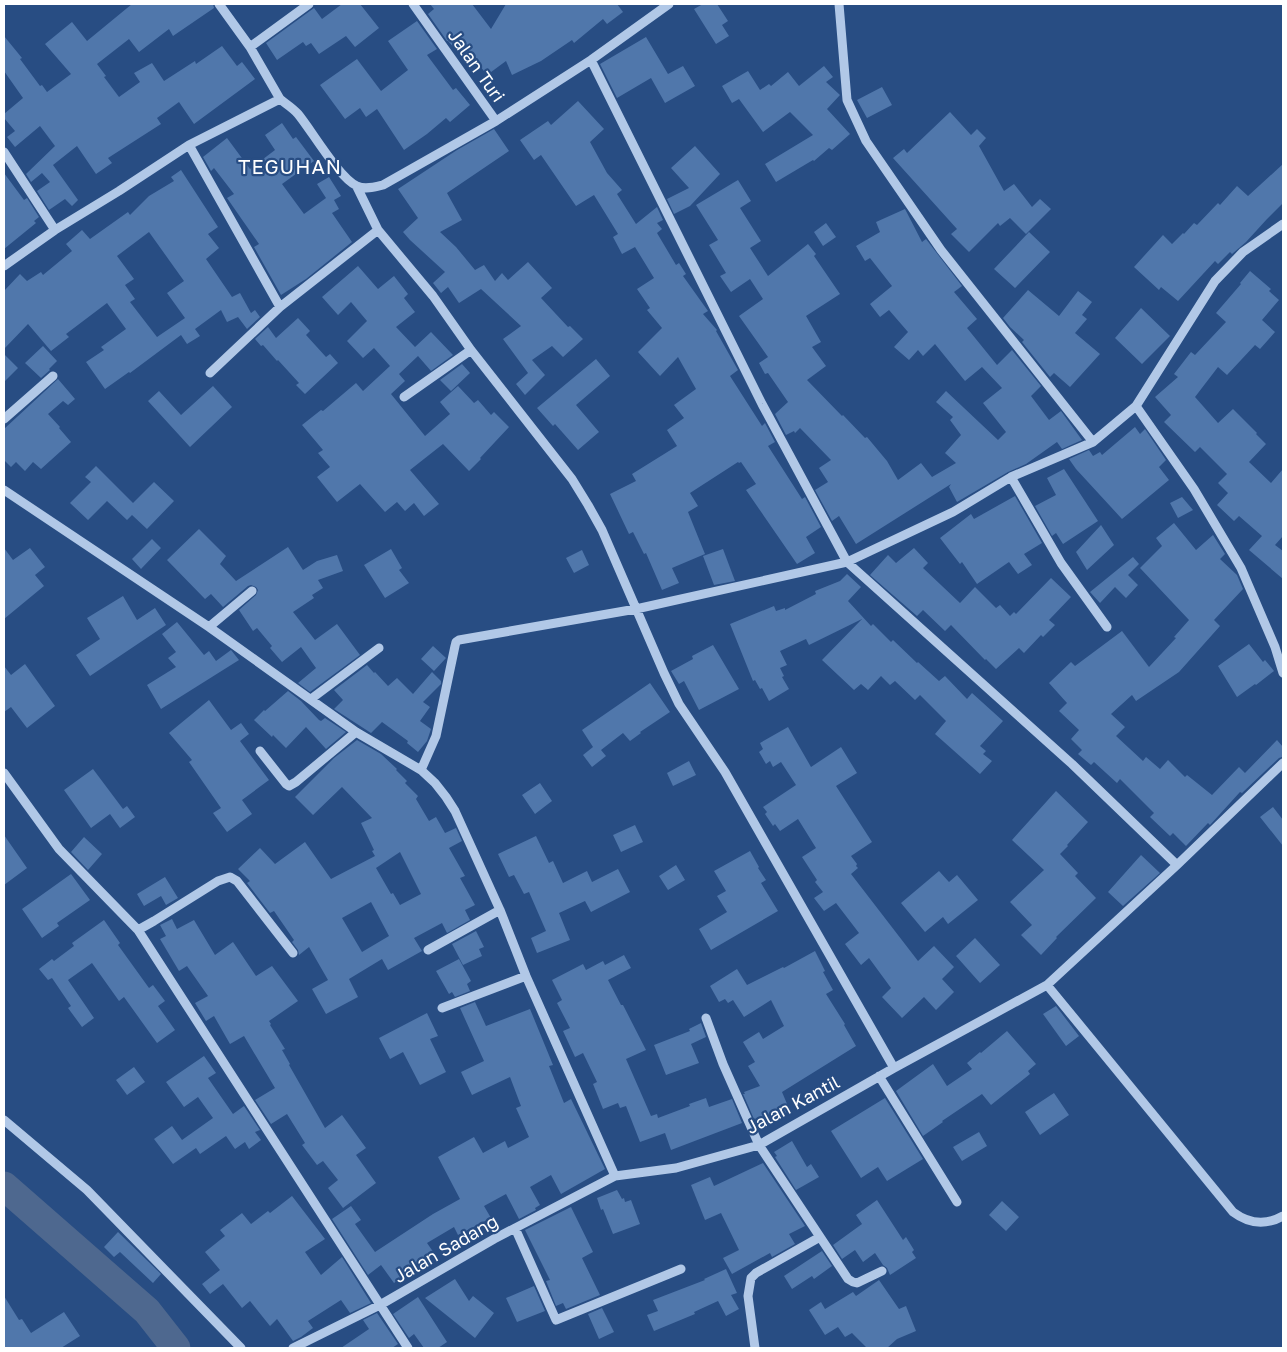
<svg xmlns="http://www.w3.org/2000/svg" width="1287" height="1352" viewBox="0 0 1287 1352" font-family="'Golos Text',sans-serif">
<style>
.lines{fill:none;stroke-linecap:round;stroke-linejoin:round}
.river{stroke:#4e688f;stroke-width:29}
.building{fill:#5077ab;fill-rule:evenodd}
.minor{stroke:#b1c8e7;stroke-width:9}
.labels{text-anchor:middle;stroke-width:4.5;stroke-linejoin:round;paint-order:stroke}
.street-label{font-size:18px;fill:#fff;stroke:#284d83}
.quarter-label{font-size:20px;letter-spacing:1px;fill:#fff;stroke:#284d83}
</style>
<rect width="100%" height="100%" fill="#284d83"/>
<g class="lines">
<path class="river" d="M4,1186L147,1311L176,1348"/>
</g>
<path class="building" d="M132,4H213L214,8L173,36L169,29L139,52L129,39L97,64L106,76L104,77L119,97L140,82L134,73L152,63L164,81L195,61L196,64L222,46L237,66L242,62L255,79L194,124L179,102L157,118L161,124L108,158L112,163L96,174L77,146L53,165L78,200L72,206L65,199L49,210L37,191L50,182L42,173L31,182L26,174L55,146L40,126L15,147L7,137L15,131L4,118V114L23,98L4,71V36L22,58L20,59L40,86L42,85L47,92L71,74L45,44L72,22L87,41Z
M342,4H360L379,28L355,47L346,36L319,54L311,43L306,46L303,42L277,60L266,43L314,8L322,19Z
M430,4H472L491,29L506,4H617L623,12L607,24L603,19L574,43L572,40L541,61L512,75L506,61L487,75L470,53L464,59L448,41H447L428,14L434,9Z
M703,4H717L728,21L722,25L729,36L716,44L694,9Z
M417,21L437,49L427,55L453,90L456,88L470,105L450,122L446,118L427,134L404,150L377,109L366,117L360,108L345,119L320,85L357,59L381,91L408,70L388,41Z
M646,37L668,74L683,66L695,86L665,103L651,78L617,98L600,64Z
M824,66L833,77L826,82L840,95L827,109L850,134L832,150L829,148L814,161L813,160L776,182L765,164L813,135L790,112L763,132L739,99L732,103L722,86L748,71L760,90L769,84L771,86L788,72L799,86Z
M882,87L892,105L867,118L857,100Z
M578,101L604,129L590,142L607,173L622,190L617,194L636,224L657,207L663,220L657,223L662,229L657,233L676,265L679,263L686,274L683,276L708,311L703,314L717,330L716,331L738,370L730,376L762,426L765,423L775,442L768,446L802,499L805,497L821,527L806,537L815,553L797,564L746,490L756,484L741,462L739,463L738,462L690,493L698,506L688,512L705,554L672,568L679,583L662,590L646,553L644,554L633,532L629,534L610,494L636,481L632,474L677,446L667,430L684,418L674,405L696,389L678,357L660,376L638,352L662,328L647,310L650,308L637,289L654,278L635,247L622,254L613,237L618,234L594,195L576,206L541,155L534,160L520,140L548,121L551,125Z
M950,112L971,135L977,129L986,138L979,146L1004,191L1014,184L1032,207L1040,199L1051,209L1026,234L1010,218L1000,226L998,223L969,252L951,234L957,229L893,158L904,149L907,153Z
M282,123L293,139L296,137L314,161L282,184L304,214L326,198L317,184L329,177L341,196L334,200L339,209L332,213L352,242L306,279L281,295L254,247L259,244L227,198L234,194L214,168L211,171L203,157L227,138L250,169L275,150L265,135Z
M494,129L509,151L447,193L462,220L440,232L456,247L475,270L484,265L495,281L502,273L508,280L528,262L552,288L541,298L568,327L570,326L583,339L563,357L552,346L532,360L545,375L525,395L516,384L528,373L503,339L521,326L481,289L459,303L448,287L441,293L433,283L445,272L410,240L403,232L418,218L398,189L457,150Z
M695,146L720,174L690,206L674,214L667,199L689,188L671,168Z
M1283,164V203L1267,219L1246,242L1232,254L1230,252L1218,264L1215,261L1178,301L1161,287L1159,290L1134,267L1163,235L1172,244L1183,233L1184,234L1194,223L1197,225L1218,203L1220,205L1237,186L1248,196Z
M181,170L218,227L208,234L219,248L206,259L232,297L240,293L251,313L255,310L260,317L247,329L238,317L227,322L221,310L195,329L200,336L187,344L181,335L130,373L129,372L105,389L86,362L104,350L101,347L126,329L107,303L66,334L69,337L51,351L28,324L4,349V291L20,274L27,281L41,272L43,275L72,251L66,244L82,230L90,239L128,212L130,215L149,196L174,181L171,177ZM149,232L184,281L167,293L185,318L157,337L130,302L135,299L125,285L134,279L117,256Z
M4,173L24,200L27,198L39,217L34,221L36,223L4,249Z
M738,180L751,201L740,208L761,241L750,248L768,276L808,244L816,254L814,256L840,294L806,316L821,342L812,347L826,366L807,380L842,416L843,415L865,438L867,437L887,461L898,480L921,463L932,477L956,463L945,453L961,435L950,420L953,417L936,402L946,391L998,440L1006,432L983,403L1002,388L982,367L965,381L935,344L923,356L918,350L909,360L894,347L908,332L889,310L880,317L870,304L892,286L870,258L865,261L856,246L880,232L876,222L905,209L922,242L926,239L962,286L954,292L977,319L967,328L997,365L1012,350L1041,386L1031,396L1049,420L1061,411L1082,440L1062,449L1057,442L1026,464L1008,472L957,502L949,487L951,484L856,544L839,516L832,521L815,490L828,482L819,468L831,460L800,428L795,433L794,431L786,435L775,414L788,402L768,373L765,374L759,363L768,357L739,316L763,299L750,279L731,292L720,276L726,273L709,245L718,240L696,205Z
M826,223L836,237L823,246L814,232Z
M1029,232L1050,252L1015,288L994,269Z
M358,266L378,289L394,276L408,294L404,298L415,312L396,327L415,347L431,332L453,355L431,371L418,356L399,374L405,381L391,394L425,436L450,414L440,402L458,386L474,403L478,400L491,415L494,412L509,427L480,458L481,459L469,471L443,444L410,470L439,504L424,516L414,503L405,511L397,502L385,512L360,484L337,502L317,477L330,467L318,453L323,450L302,425L321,410L323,411L356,383L363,391L390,366L374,348L363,358L347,341L367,321L351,302L338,315L322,297Z
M1250,271L1271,289L1269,291L1279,300L1262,320L1275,332L1260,349L1255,345L1227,375L1218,367L1195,397L1218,423L1233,409L1257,433L1256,434L1266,444L1249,462L1271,483L1283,469V536L1275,545L1283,551V579L1249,550L1262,536L1239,516L1234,521L1217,505L1228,493L1218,483L1227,474L1200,447L1195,452L1164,422L1171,415L1155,397L1178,377L1174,374L1191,352L1195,355L1226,322L1216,313L1241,284L1240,283Z
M1028,290L1059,316L1078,291L1092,302L1082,315L1087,319L1075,333L1100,354L1070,387L1054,373L1050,377L1022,342L1024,340L1010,327L1003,318Z
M1141,308L1170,336L1142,364L1115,338Z
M298,318L310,331L306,335L326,357L330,354L338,363L305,394L296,385L299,383L278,360L277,361L263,345L261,346L255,339L268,327L276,338Z
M43,346L57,361L49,369L50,370L41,378L25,363Z
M4,354L18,368L4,382Z
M596,359L610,376L576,405L599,432L578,450L555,424L553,426L537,408Z
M462,364L470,373L451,391L440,380Z
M58,379L75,399L68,405L63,401L48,414L60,427L59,428L71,442L41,469L33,462L25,471L16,462L11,467L4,460V429Z
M213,386L232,407L190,447L148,401L159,391L181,415Z
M1135,427L1140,434L1145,429L1166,460L1159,467L1169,480L1122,519L1076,469L1069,459L1089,450L1093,456L1100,452L1102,455Z
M96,466L133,503L154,482L174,501L147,529L132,515L127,520L107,501L88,520L70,503L91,482L85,477Z
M1064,469L1098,521L1063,544L1056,533L1052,536L1035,506L1056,495L1047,478Z
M1015,496L1042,543L1024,554L1032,565L1018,574L1009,562L977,584L962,562L960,564L940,538L971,514L974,519Z
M1182,497L1193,510L1178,518L1170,503Z
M1174,523L1196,550L1213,535L1225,554L1220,559L1237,575L1243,589L1214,620L1220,626L1179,672L1136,701L1132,695L1111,714L1125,727L1116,736L1143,761L1146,757L1160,769L1168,760L1185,777L1187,775L1212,795L1239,767L1245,773L1277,740L1283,747L1282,757L1279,758L1242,793L1240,792L1210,825L1208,823L1186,846L1173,833L1170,836L1150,817L1154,813L1120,779L1117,783L1094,762L1091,765L1078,754L1082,750L1071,739L1079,730L1059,711L1067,703L1049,683L1071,662L1075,666L1122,631L1149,667L1176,638L1174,637L1189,620L1140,568L1162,546L1156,538Z
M1101,525L1114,545L1087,570L1076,552Z
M199,529L226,556L220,564L236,581L288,547L303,570L317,561L337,555L343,571L318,580L323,588L312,595L314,598L293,612L315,640L337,624L360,655L310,692L298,683L316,668L301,647L282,662L270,648L272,646L257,628L253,631L239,610L256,595L258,590L256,587L251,585L248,586L223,607L211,594L205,599L167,560Z
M152,539L161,548L141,569L132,559Z
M4,548L13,560L30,548L45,567L35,575L44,586L4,619Z
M914,548L928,563L923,568L960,603L975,587L996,608L1000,605L1010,616L1014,612L1016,614L1051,578L1071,597L1049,620L1055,625L1043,637L1041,635L1024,653L1019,648L996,669L986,659L985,660L951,625L945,631L923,610L917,616L870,575L888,555L896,563Z
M391,549L402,568L399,570L409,583L385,598L364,565Z
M723,549L735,581L714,585L703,556Z
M582,550L589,565L574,573L566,558Z
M1133,557L1139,564L1128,575L1138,585L1126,598L1115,587L1100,603L1090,592Z
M847,574L861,587L848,601L871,626L873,624L891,642L893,640L917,663L918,662L939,681L945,676L967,699L972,693L1003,721L980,746L986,751L983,754L992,761L980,774L935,734L946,721L920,695L915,700L895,681L890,685L881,676L868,690L861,684L854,690L822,660L862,619L809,645L806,639L780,651L787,665L780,668L784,676L782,677L789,689L769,701L762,688L760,689L755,680L753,681L730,624L774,606L776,611L785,608V610L816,594L815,591L840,581Z
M123,596L137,620L155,608L166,625L90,676L76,655L100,639L87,618Z
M177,622L204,655L209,651L216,661L231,650L239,660L161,709L147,685L176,667L168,658L176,652L162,634Z
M1249,644L1263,662L1265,660L1274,671L1256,685L1255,684L1237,697L1218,666Z
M713,645L739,689L699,710L684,681L679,684L671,671L693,659L692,656Z
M433,646L446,658L434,671L421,659Z
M25,664L55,706L27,728L11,707L4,712V666L11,675Z
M367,665L374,673L375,672L388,686L397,678L413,694L432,672L441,681V684L423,702L430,707L420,721L431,729L427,741L418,752L407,743L408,741L382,722L371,733L334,709L343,700L334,690Z
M650,683L670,712L640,732L641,733L630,741L623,733L601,750L606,756L592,767L583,755L593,747L582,730Z
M288,691L301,701L319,720L321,721L325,718L346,732L326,749L306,727L286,748L273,735L272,737L254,720L264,710L265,711Z
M209,700L231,730L241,723L249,734L240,741L269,780L242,800L252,814L227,832L213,813L221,808L189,762L192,760L169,733Z
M788,727L811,767L841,747L857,773L836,786L872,842L851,856L857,864L856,866L858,868L851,874L918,961L934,946L954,967L942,979L954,992L936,1010L924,997L902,1018L882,997L891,988L869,958L861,965L845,944L859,933L836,903L824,911L814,898L823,892L815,882L817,880L802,857L816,848L798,819L780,831L775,824L773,826L765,814L767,812L763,807L796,785L781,762L773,767L770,761L766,764L759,752L763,749L760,743Z
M357,740L381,754L397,769L396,770L407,781L405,783L418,796L416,799L429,821L436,817L445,833L456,828L462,841L449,848L465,876L460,878L475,905L465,910L470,920L447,933L442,923L414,938L422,951L388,970L382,959L349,979L358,997L326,1014L312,989L328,980L309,947L299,955L298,950L292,942L294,940L274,911L270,913L247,883L250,881L238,869L260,848L275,864L305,842L331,879L375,856L372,851L374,850L361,823L372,818L342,787L313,815L295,797L334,758ZM400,852L421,894L400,905L393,893L391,894L376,868ZM371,902L389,936L362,952L342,918Z
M689,761L696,775L673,786L667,773Z
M93,769L123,809L127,806L135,817L120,828L110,814L91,828L64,790Z
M540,783L552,801L535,814L522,795Z
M1056,791L1088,822L1067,845L1068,846L1060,854L1078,873L1075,876L1096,898L1056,937L1057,938L1041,955L1021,935L1032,925L1010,902L1044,870L1012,840Z
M1273,807L1283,820V846L1260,817Z
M635,825L643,842L621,852L613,835Z
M4,835L27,868L4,885Z
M536,836L549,863L553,861L563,883L587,871L592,882L618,869L630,892L591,912L585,901L559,913L570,940L537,953L531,938L546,931L529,892L524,894L514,875L509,877L498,854Z
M84,837L102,854L88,870L71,852Z
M750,851L759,867L758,868L766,880L761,883L778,911L711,950L699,929L727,912L717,896L726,891L714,871Z
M1141,855L1160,873L1123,906L1108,892Z
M676,865L685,880L668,890L659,876Z
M939,871L949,882L957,875L978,900L948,924L943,917L925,932L901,903Z
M71,874L90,900L57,923L59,926L42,938L22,909Z
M165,877L178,898L166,905L161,896L144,906L137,894Z
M172,919L177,929L194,920L215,955L233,942L256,976L272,966L298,1001L269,1021L271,1024L270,1025L285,1049L282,1050L290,1064L289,1065L325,1128L342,1115L366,1148L356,1155L376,1183L343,1208L328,1188L338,1180L323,1161L317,1165L302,1145L305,1143L287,1114L271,1124L255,1100L275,1088L244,1036L230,1044L214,1016L206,1021L195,1003L208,996L187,966L179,971L160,939L166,936L160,925Z
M104,920L120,943L118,945L149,988L153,985L165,1001L158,1006L175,1030L157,1043L124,997L119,1001L92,963L68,980L94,1018L82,1027L68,1008L71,1006L52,978L48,980L39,969L52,959L54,961L74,946L72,943Z
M476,931L484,947L479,949L482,956L463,965L452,944Z
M975,938L1000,965L980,983L956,956Z
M815,951L825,971L823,972L833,990L826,994L845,1024L844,1025L856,1046L782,1092L790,1111L758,1124L755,1118L754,1119L743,1094H745L744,1092L760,1086L748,1066L755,1062L743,1042L759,1032L763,1039L784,1026L771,1000L744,1017L733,1000L728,1003L725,999L719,1002L710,986L737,969L747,985L783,967L784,968Z
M624,955L631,968L608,980L621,1005H623L646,1050L626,1059L651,1116L657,1114L658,1118L690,1106L689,1104L706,1098L709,1107L732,1099L742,1123L671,1150L665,1133L640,1142L626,1106L620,1108L618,1103L603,1109L593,1084L597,1082L583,1053L575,1057L563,1031L570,1028L557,1003L562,1000L552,980L583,964L586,970L603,961L605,965Z
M459,959L471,981L467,984L470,991L455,997L452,992L449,994L436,971Z
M475,1002L486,1026L530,1009L553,1065L549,1066L564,1103L571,1099L605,1169L561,1194L551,1175L530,1187L540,1205L535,1208L536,1210L519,1219L506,1194L484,1206L491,1218L458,1235L454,1227L427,1243L434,1253L394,1283L381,1265L368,1275L332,1219L351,1206L361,1220L355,1224L375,1252L433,1214L460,1199L438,1157L474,1137L483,1153L505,1141L508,1148L529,1137L516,1108L521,1106L510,1077L472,1095L461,1072L484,1061L460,1008Z
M1056,1006L1079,1036L1066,1046L1043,1014Z
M427,1013L438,1036L430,1039L446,1072L420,1085L403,1052L390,1059L379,1038Z
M701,1023L706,1037L691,1044L699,1063L666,1075L654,1045L690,1031L689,1029Z
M1007,1031L1036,1064L1028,1071L1030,1074L991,1105L982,1094L942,1121L943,1122L923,1136L896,1091L933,1064L947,1086L972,1069L967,1063L980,1052L981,1053Z
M204,1056L216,1073L208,1078L233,1114L244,1106L260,1130L255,1132L261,1140L249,1149L245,1142L235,1149L226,1136L200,1154L196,1148L173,1164L154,1139L172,1126L182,1140L213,1118L198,1097L184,1107L166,1082Z
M134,1067L145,1082L127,1095L116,1080Z
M1054,1093L1069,1115L1040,1135L1025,1112Z
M885,1098L923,1159L887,1181L878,1167L861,1178L831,1131Z
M979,1132L987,1146L962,1161L953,1147Z
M792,1141L807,1167L811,1164L819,1177L796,1190L775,1157L777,1156L774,1152Z
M763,1163L805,1226L789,1234L795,1244L772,1257L770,1253L732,1274L723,1258L739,1250L721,1213L705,1220L691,1185L710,1177L714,1186Z
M617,1190L622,1199L624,1198L625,1202L631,1200L640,1224L613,1234L603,1209L601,1210L597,1198Z
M292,1196L325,1239L305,1252L321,1275L342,1257L371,1303L350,1313L341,1300L308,1321L313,1328L301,1337L293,1341L277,1319L270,1326L250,1301L242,1308L223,1284L210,1294L202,1284L220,1270L205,1252L225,1236L220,1230L242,1213L251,1224L268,1211L270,1213Z
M877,1200L903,1240L906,1237L914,1250L912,1252L916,1258L890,1275L887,1268L883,1265L875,1253L863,1262L855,1250L842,1259L833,1245L862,1224L856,1215Z
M1002,1201L1019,1217L1006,1231L989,1215Z
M571,1207L593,1252L582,1258L600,1295L566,1309L563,1303L556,1306L546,1281L550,1280L525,1230Z
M118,1232L161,1274L153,1283L120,1252L114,1257L104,1247Z
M822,1251L832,1266L814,1279L812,1276L792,1289L784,1276Z
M726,1269L737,1293L731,1295L739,1309L726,1316L718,1301L694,1312L695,1314L654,1331L647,1315L658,1311L653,1300L705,1280L704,1279Z
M455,1279L469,1301L473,1296L494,1313L475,1338L425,1298Z
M879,1280L899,1309L906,1306L916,1331L897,1339L887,1348H867L852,1333L845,1337L838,1327L825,1335L809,1310L821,1302L825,1309L853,1292L856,1296Z
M534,1286L545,1311L517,1322L506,1298Z
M4,1296L19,1320L22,1319L31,1333L64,1312L80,1336L61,1348H4Z
M418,1297L447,1342L438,1348H424L414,1334L409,1338L393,1314Z
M602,1308L614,1332L599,1339L588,1314Z
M377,1313L398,1344L392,1348H341L369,1329L363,1320Z"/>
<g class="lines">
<path class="minor" d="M219,4L250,47L280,99
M413,4L496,121
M839,4L847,100L866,141L941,250L1093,442
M250,47L309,4
M591,60L762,404L847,562L1072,764L1177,865
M189,145L280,307
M4,152L55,230
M357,187L378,230L433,296L471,350L572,479L588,505L602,530L664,673L679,704L725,772L894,1068
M4,266L55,230L119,191L189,145L280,99C286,104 293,108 298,114C312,131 339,178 357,186C365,190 375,187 383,185L496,121L591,60L669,4
M210,373L280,307L378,230
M404,397L471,350
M1136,406L1194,489L1241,568L1275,647L1283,673
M4,419L53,376
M1011,477L1061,563L1107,627
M4,490L209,627L356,732L421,770L435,783L446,797L455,811L500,910L526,976L615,1176
M209,627L252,591
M311,699L379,648
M260,751L286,784L289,786L296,782L356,732
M421,770L436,736L455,646L456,642L459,640L636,609L847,562L953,512L1011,477L1093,442L1136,406L1215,281L1243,252L1283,224
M4,773L59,849L138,930L408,1348
M138,930L154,921L218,881L230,877L237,881L293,953
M428,950L500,910
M1047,985L1233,1212C1249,1224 1265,1226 1283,1216
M442,1008L526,976
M706,1018L723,1064L759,1145L848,1279L853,1282L857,1283L882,1271
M879,1076L957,1202
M4,1120L87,1190L241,1348
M515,1228L556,1320L681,1269
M293,1348L380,1305L494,1239L615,1176L676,1168L759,1145L894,1068L1047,985L1177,865L1283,763
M755,1348L748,1296L751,1278L756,1273L820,1237"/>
</g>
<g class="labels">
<g class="street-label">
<text transform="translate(476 66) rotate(55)" y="6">Jalan Turi</text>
<text transform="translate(793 1105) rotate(-28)" y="6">Jalan Kantil</text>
<text transform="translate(446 1249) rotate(-30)" y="6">Jalan Sadang</text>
</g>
<g class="quarter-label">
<text x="290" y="174">TEGUHAN</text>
</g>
</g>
<rect width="1287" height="1352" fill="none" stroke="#ffffff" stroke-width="10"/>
</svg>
